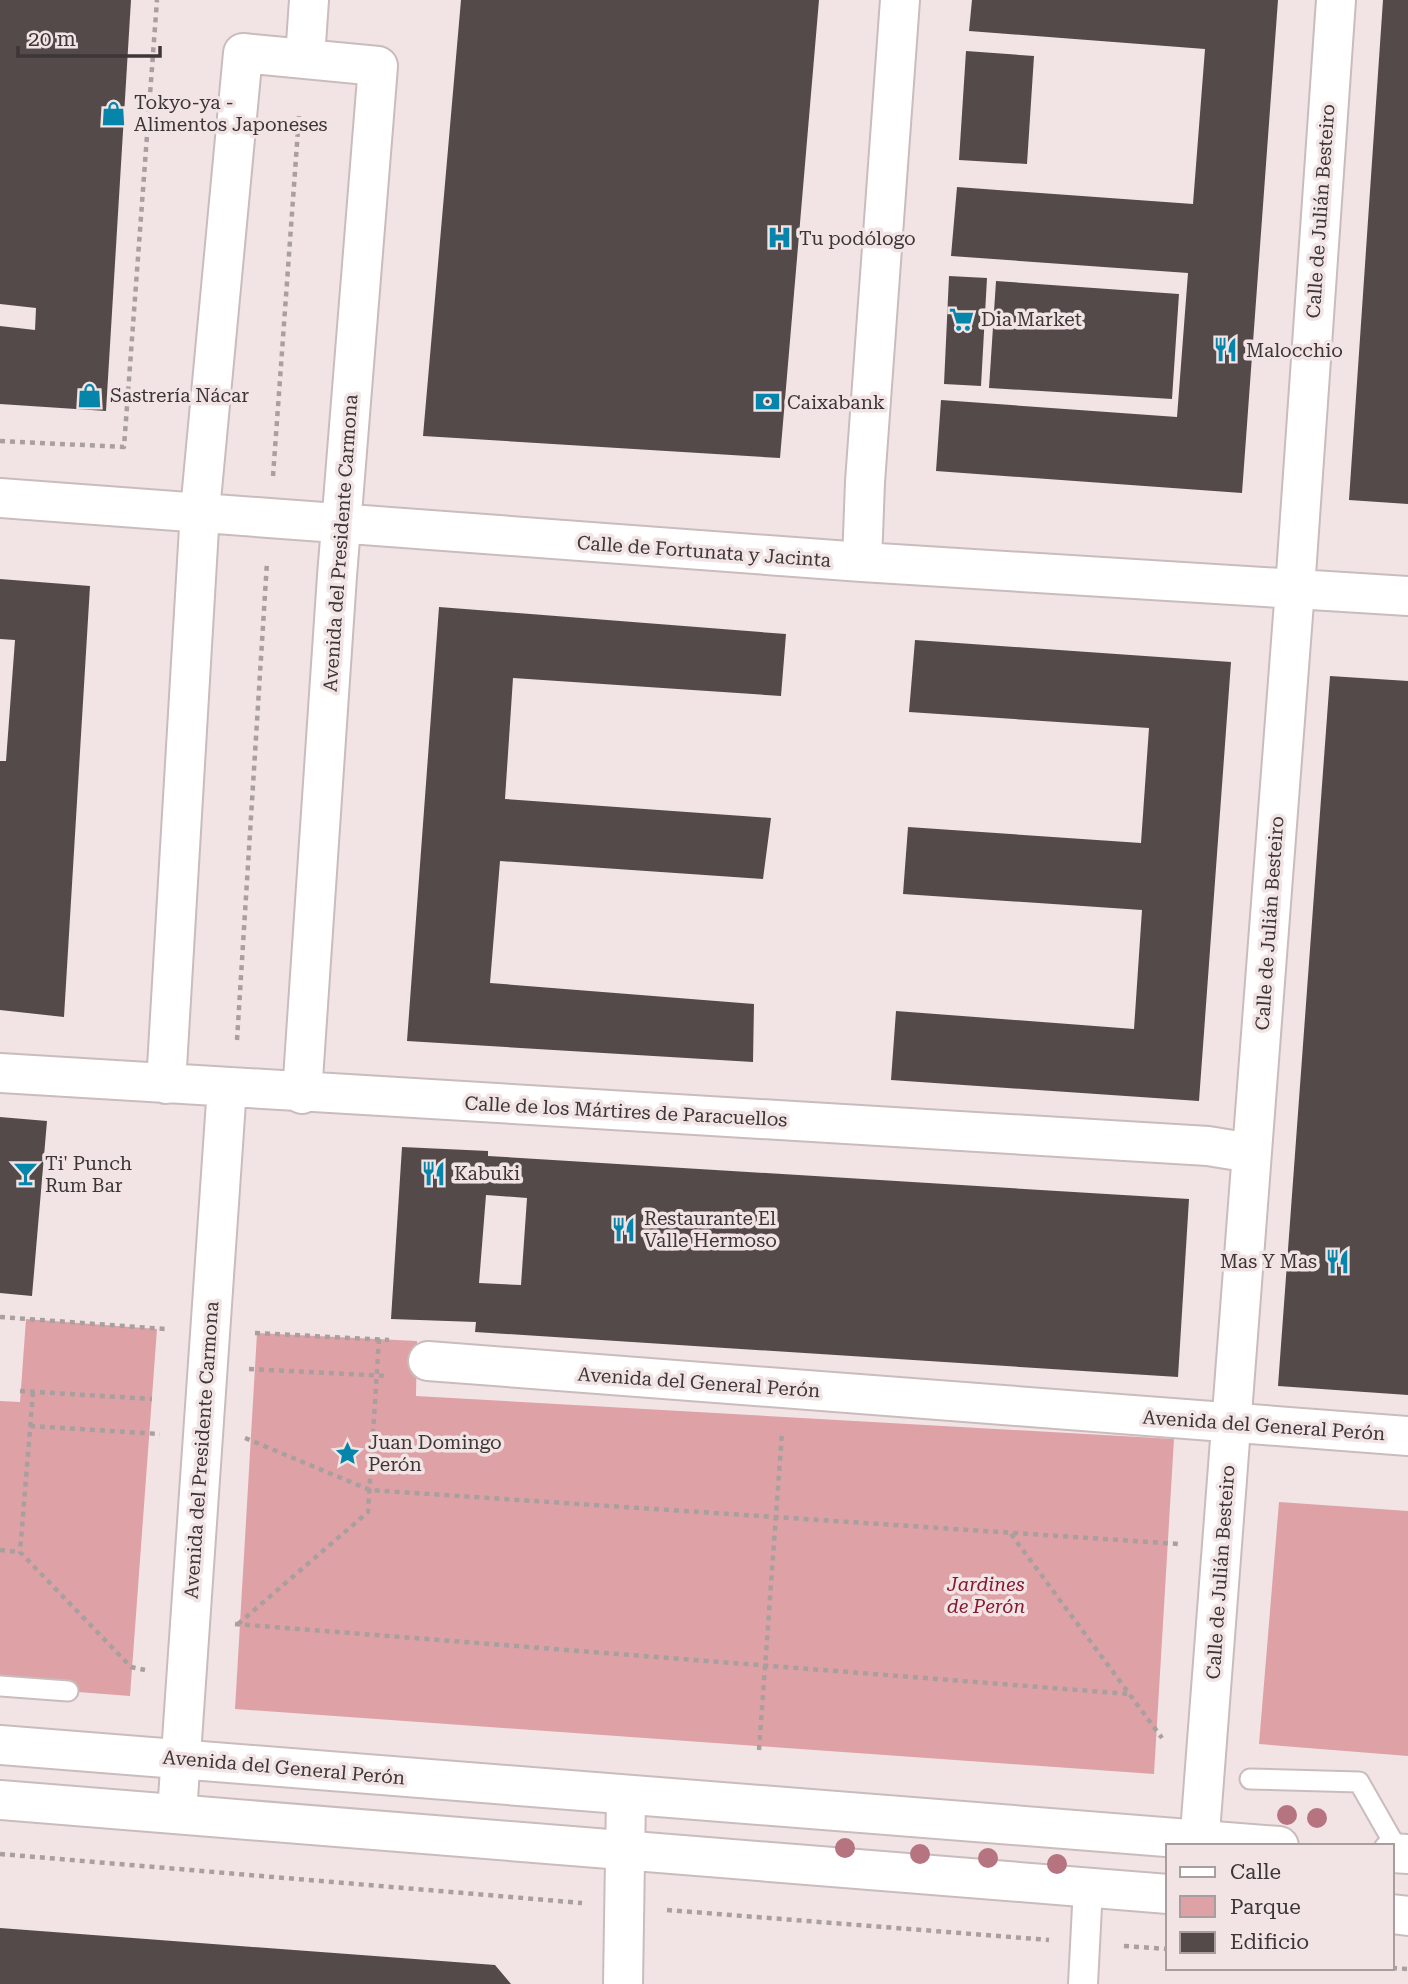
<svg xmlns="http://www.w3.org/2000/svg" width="1408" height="1984" viewBox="0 0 1408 1984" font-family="'Roboto Serif',serif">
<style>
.green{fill:#dea2a6}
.building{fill:#554a4a;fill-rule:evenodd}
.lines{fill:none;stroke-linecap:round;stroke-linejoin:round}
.service-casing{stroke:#cabcbc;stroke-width:23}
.pedestrian-casing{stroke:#cabcbc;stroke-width:32}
.minor-casing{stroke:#cabcbc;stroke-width:42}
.secondary-casing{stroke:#cabcbc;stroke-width:42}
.path{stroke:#aa9f9f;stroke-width:4.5;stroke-dasharray:5 5;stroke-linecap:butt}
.service{stroke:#fff;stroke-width:19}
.pedestrian{stroke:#fff;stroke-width:28}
.minor{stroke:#fff;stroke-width:38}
.secondary{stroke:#fff;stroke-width:38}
.tree{fill:#b57480}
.labels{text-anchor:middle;stroke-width:7;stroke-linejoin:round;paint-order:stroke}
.poi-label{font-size:19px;fill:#3c3636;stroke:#f2e4e4;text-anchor:start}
.street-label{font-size:19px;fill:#3c3636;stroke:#f2e4e4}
.park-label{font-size:19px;font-style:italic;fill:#83192f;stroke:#f2e4e4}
</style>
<rect width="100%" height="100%" fill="#f2e4e4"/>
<path class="green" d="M26,1319L157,1329L130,1696L0,1686V1401L20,1402Z
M257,1333L417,1341L416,1396L1174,1439L1154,1774L235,1709Z
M1279,1502L1408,1511V1756L1259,1744Z"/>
<path class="building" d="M0,0H131L106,411L0,404V326L35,330L36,308L0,304Z
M461,0H819L780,458L423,436Z
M972,0H1278L1242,493L936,471L941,400L1177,417L1188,273L951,256L957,187L1193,204L1205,49L969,31Z
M1383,0H1408V504L1349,500Z
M966,51L1034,56L1027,164L959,160Z
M949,276L987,278L981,386L944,384Z
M996,281L1179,294L1172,399L989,388Z
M0,579L90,586L64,1017L0,1010V761H6L15,640L0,639Z
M439,607L786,634L781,696L513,678L505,799L771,818L763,879L500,861L490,983L754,1004L753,1062L407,1041Z
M915,640L1231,662L1199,1101L891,1080L896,1011L1134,1029L1142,910L903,894L908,827L1141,843L1149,728L909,712Z
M1330,676L1408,681V1395L1278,1386Z
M0,1117L47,1121L32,1296L0,1293Z
M402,1147L488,1151V1156L1189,1199L1178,1377L475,1332L476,1322L391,1319ZM486,1195L527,1198L521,1285L479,1283Z
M0,1928L495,1965L511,1984H0Z"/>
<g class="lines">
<defs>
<path id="service" d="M0,1686L68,1691
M1250,1779L1359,1782L1400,1854"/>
<path id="pedestrian" d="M1083,1984L1088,1887"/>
<path id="minor" d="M305,58L309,0
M0,498L862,562L1408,596
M862,562L865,482L900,0
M0,1073L1208,1146L1251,1153
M166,1084L200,511L243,53L378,66L337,576L302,1094
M428,1361L1408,1436
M177,1813L227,1087
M1199,1846L1295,589L1336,0
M623,1984L626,1797"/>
<path id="secondary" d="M0,1745L1279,1846
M0,1800L1168,1894
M1392,1853L1408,1854
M1392,1914L1408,1916"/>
</defs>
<use href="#service" class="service-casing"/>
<use href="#pedestrian" class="pedestrian-casing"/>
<use href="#minor" class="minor-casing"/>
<use href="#secondary" class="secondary-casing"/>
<path class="path" d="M0,441L124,447L157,0
M273,476L299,116
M237,1040L267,562
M0,1317L165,1329
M255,1333L389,1340
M249,1369L387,1376
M20,1391L152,1399
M33,1392L20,1552L131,1667L145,1670
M30,1426L160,1434
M245,1438L370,1490L1179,1544
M1011,1534L1162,1738
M0,1550L20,1552
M235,1624L1129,1694
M238,1624L368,1512L379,1339
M759,1750L782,1432
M0,1854L582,1903
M667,1910L1049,1940
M1124,1946L1168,1949
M1392,1968L1408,1969"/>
<use href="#service" class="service"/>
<use href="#pedestrian" class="pedestrian"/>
<use href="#minor" class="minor"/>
<use href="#secondary" class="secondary"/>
</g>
<g class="tree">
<circle cx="1287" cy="1815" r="10"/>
<circle cx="1317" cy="1818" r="10"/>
<circle cx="845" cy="1848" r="10"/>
<circle cx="920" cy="1854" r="10"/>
<circle cx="988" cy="1858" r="10"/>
<circle cx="1057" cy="1864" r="10"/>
</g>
<defs>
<symbol id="shop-bare" viewBox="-9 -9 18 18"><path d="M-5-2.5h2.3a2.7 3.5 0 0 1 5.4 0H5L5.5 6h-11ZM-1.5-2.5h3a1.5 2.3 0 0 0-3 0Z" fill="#0585a9" stroke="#f2e4e4" stroke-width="2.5" paint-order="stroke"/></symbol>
<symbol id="hospital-bare" viewBox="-9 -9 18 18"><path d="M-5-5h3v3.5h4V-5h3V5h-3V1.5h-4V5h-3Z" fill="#0585a9" stroke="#f2e4e4" stroke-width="2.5" paint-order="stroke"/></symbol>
<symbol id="supermarket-bare" viewBox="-9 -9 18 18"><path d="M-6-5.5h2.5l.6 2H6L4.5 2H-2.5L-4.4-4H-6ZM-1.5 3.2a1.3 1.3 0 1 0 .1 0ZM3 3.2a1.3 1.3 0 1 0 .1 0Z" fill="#0585a9" stroke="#f2e4e4" stroke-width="2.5" paint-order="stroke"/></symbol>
<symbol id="restaurant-bare" viewBox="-9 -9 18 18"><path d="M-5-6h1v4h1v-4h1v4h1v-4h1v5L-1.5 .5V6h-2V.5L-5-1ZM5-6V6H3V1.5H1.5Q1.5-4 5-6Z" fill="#0585a9" stroke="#f2e4e4" stroke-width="2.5" paint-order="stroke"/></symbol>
<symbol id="bank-bare" viewBox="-9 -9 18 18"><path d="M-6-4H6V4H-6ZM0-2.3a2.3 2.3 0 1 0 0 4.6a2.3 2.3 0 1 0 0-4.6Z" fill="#0585a9" stroke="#f2e4e4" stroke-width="2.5" paint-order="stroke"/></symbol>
<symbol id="bar-bare" viewBox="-9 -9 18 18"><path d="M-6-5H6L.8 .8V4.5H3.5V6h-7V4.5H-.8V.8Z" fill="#0585a9" stroke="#f2e4e4" stroke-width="2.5" paint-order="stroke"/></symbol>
<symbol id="sight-bare" viewBox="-9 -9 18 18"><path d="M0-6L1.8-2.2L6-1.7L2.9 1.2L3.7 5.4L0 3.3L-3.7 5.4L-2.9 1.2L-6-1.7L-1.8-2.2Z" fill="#0585a9" stroke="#f2e4e4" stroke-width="2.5" paint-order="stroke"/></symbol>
</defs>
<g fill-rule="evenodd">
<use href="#shop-bare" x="96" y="96" width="35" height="35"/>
<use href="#hospital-bare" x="762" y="220" width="35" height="35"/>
<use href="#supermarket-bare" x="944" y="302" width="35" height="35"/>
<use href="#restaurant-bare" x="1208" y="332" width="35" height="35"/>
<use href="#shop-bare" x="72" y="378" width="35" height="35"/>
<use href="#bank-bare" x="750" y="384" width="35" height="35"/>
<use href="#restaurant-bare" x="416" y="1156" width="35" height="35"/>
<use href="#bar-bare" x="8" y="1156" width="35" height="35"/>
<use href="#restaurant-bare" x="606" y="1212" width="35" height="35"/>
<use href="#restaurant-bare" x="1320" y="1244" width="35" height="35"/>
<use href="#sight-bare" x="330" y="1436" width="35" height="35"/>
</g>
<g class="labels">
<g class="poi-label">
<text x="134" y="109">Tokyo-ya -<tspan x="134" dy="22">Alimentos Japoneses</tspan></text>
<text x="799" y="245">Tu podólogo</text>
<text x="981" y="326">Dia Market</text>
<text x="1246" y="357">Malocchio</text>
<text x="110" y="402">Sastrería Nácar</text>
<text x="787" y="409">Caixabank</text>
<text x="45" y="1170">Ti' Punch<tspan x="45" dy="22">Rum Bar</tspan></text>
<text x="454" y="1180">Kabuki</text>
<text x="644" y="1225">Restaurante El<tspan x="644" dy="22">Valle Hermoso</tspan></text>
<text x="1317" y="1268" text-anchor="end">Mas Y Mas</text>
<text x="368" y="1449">Juan Domingo<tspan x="368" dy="22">Perón</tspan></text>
</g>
<g class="street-label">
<text transform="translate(1320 211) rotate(-86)" y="7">Calle de Julián Besteiro</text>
<text transform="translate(340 543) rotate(-86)" y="7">Avenida del Presidente Carmona</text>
<text transform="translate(704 551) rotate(4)" y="7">Calle de Fortunata y Jacinta</text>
<text transform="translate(1269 923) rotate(-86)" y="7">Calle de Julián Besteiro</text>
<text transform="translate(626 1111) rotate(3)" y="7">Calle de los Mártires de Paracuellos</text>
<text transform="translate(699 1382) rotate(4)" y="7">Avenida del General Perón</text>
<text transform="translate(1264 1425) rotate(4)" y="7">Avenida del General Perón</text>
<text transform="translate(201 1450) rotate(-86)" y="7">Avenida del Presidente Carmona</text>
<text transform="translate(1220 1572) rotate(-86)" y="7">Calle de Julián Besteiro</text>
<text transform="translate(284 1767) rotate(5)" y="7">Avenida del General Perón</text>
</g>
<g class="park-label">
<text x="986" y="1591">Jardines<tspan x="986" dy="22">de Perón</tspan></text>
</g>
</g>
<rect x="1166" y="1844" width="228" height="126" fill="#f2e4e4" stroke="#a99e9e" stroke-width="2"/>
<rect x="1180" y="1867" width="35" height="10" fill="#ffffff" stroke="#a99e9e" stroke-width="2"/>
<text x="1230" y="1879" font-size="21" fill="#3c3636">Calle</text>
<rect x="1180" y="1896" width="35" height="21" fill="#dea2a6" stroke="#a99e9e" stroke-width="2"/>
<text x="1230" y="1914" font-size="21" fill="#3c3636">Parque</text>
<rect x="1180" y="1932" width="35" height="21" fill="#554a4a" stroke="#a99e9e" stroke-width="2"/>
<text x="1230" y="1949" font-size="21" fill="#3c3636">Edificio</text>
<path d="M18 46v10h142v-10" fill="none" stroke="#3c3636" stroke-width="3.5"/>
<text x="28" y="46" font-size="21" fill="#3c3636" stroke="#f2e4e4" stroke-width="5" paint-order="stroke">20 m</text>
</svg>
